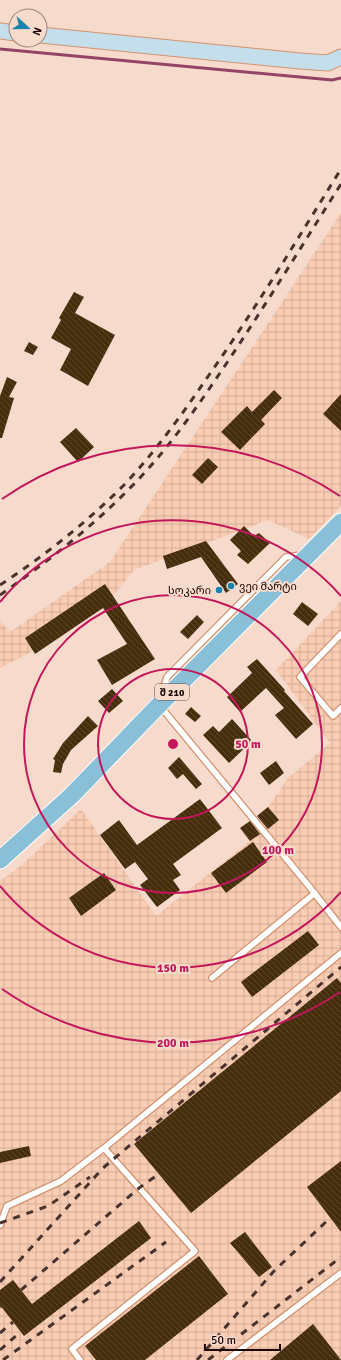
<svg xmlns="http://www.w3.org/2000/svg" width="341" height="1360" viewBox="0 0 341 1360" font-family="Signika,'Noto Sans Georgian',sans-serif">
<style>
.industrial{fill:url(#industrial-grid)}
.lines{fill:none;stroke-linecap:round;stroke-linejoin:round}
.stream{stroke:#924366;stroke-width:3}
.building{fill:url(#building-back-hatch)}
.lane-casing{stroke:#d2936f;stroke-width:8}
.secondary-casing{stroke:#d2936f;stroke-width:17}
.primary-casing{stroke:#fff;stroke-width:19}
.lane{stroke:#fff;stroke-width:5.5}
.secondary{stroke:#c4dfeb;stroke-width:15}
.primary{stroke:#89bfd7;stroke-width:17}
.rail{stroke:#4a332c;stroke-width:3;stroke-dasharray:7 7;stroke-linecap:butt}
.ring{fill:none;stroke:#c2185b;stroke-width:2}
.poi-dot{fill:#1983ab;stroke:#f6dacc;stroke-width:1.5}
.labels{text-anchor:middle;stroke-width:4;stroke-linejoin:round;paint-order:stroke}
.shield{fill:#f6dacc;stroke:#5c453d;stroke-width:1}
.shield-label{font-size:10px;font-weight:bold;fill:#1a0500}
.poi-label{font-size:11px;fill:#1a0500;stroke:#f6dacc;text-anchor:start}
.centre{fill:#c2185b;stroke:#f6dacc;stroke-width:2}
.ring-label{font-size:12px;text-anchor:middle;font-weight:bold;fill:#c2185b;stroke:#f6dacc;stroke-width:4;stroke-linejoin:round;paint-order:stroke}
</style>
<defs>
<pattern id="industrial-grid" width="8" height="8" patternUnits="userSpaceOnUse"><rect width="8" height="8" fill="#f9ccb4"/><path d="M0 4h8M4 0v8" fill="none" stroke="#d5ae99"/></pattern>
<pattern id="building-back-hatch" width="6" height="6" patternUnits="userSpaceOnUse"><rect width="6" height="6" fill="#462d0c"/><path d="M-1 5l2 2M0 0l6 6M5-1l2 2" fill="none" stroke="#5d482d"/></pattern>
</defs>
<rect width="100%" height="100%" fill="#f6dacc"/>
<path class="industrial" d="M341,213V506L309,539L268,520L134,570L103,608L29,653L0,668V621L10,632L110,562Z
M341,601V1360H0V881L23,864L81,809L156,916L250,841L240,829L268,807L288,778L330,743L276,670Z"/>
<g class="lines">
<path class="stream" d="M0,49L332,80L341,78"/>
</g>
<path class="building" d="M74,292L84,297L75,313L115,335L88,386L60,370L71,349L51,338L61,320L59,318Z
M29,342L38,347L33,355L24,351Z
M7,377L17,382L9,397L14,398L2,438H0V396Z
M274,390L282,398L261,420L265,424L240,450L221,432L247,406L252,412Z
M341,394V431L323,414Z
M76,428L94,447L78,462L60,442Z
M208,458L218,467L202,484L192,475Z
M244,526L254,536L259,533L270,543L248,564L237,555L241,551L230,540Z
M206,541L238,584L226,593L201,557L167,569L163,556Z
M105,584L155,659L112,685L97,660L127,644L103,608L35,654L25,638Z
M302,602L318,614L308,626L293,614Z
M197,615L204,622L188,639L180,632Z
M257,659L285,690L284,691L313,724L296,739L275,715L284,708L266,688L240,712L227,697L252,673L247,667Z
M112,689L123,701L109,713L98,701Z
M191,707L201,716L195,722L185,714Z
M88,716L98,726L71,750L63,764L61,773L53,772L55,760L53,759L63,743Z
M232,719L252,741L229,763L203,735L213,726L219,732Z
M179,757L202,784L196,789L183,774L177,779L168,768Z
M276,761L284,773L269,785L260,773Z
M200,799L222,828L173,864L181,875L173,880L180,890L157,907L140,885L148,879L135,862L125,869L100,835L119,820L137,845Z
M268,807L279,820L268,829L257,816Z
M250,821L260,834L250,841L240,828Z
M253,842L267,862L226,893L211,873Z
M104,873L116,890L81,916L69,898Z
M308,931L319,945L252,997L241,982Z
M337,978L341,983V1091L191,1213L134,1144Z
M29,1146L31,1156L0,1163V1152Z
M341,1161V1232L307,1187Z
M139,1221L151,1238L24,1336L0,1305V1290L13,1280L32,1304Z
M245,1232L272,1267L259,1277L230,1243Z
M199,1256L228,1294L145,1360H96L85,1346Z
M313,1324L341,1360H270Z"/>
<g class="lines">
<defs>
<path id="lane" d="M341,634L300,677L333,716L341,708
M162,694L167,677L286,557L302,555
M160,706L308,885L341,927
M212,978L315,893
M0,1225L7,1206L61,1181L104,1148L341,953
M80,1360L72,1349L195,1251L104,1148
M227,1360L341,1273"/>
<path id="secondary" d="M0,31L16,33
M40,35L300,61L328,63L341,57"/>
<path id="primary" d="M0,860L72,795L159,705L341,522"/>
</defs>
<use href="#lane" class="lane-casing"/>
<use href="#secondary" class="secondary-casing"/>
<use href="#primary" class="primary-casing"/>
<use href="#lane" class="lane"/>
<use href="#secondary" class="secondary"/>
<use href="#primary" class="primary"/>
<path class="rail" d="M0,585C44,556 86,523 124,485C156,451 183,413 209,375C256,308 298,238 341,169
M0,595C47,562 91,528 131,487C165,453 193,413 220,373C262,311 301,247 341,184
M0,1223L48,1206L90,1177
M0,1282L103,1168L341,967
M21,1290L139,1188L159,1174
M0,1307L1,1306
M0,1333L13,1322
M0,1350L17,1335
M3,1360L166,1242
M197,1360L274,1271L330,1218
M208,1360L341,1257"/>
</g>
<g class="ring">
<circle cx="173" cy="744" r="75"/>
<circle cx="173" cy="744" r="149"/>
<path d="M341 892A224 224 0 0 1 0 886M0 602A224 224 0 0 1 341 596"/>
<path d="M340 992A299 299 0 0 1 2 989M2 499A299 299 0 0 1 340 496"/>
</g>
<g class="poi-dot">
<circle cx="231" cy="586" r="4"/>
<circle cx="219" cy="590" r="4"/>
</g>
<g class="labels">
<rect class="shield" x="155" y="684" width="34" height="16" rx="3"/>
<g class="shield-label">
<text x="172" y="696">შ 210</text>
</g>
<g class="poi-label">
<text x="239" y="590">ვეი მარტი</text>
<text x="211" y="594" text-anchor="end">სოკარი</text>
</g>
</g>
<circle cx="173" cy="744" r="6" class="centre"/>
<g class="ring-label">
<text x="248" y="748">50 m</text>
<text x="278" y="854">100 m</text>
<text x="173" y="972">150 m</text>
<text x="173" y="1047">200 m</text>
</g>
<g transform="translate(28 28) rotate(111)"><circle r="19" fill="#f6dacc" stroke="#9e857a"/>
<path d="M0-3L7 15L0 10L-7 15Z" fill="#1983ab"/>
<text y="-6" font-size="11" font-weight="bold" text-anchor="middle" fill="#1a0500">N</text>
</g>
<path d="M205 1344v6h75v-6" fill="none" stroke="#1a0500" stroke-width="2"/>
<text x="211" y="1344" font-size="12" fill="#1a0500" stroke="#f6dacc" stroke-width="3" paint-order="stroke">50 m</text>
</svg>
